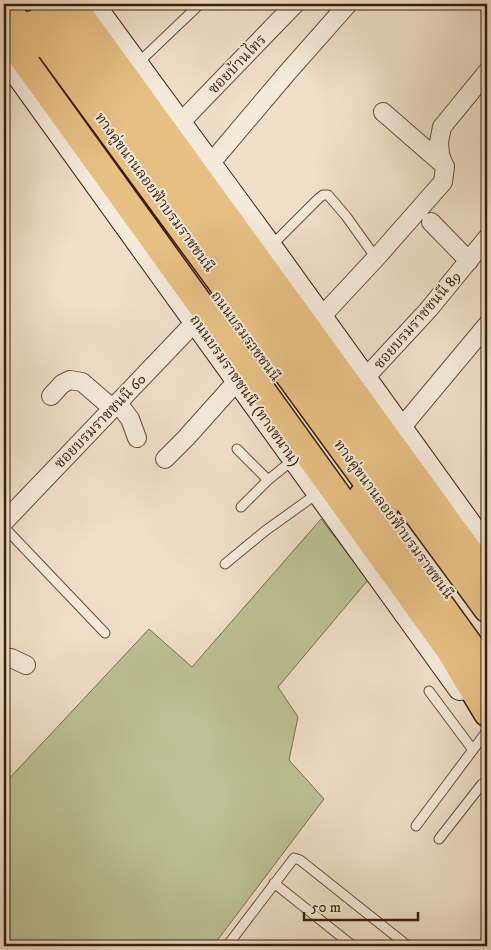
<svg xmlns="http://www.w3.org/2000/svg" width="491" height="950" viewBox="0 0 491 950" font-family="'IM FELL DW Pica','Noto Serif Thai',serif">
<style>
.green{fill:#bcc295;stroke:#7b704f}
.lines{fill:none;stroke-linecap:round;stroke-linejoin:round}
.lane-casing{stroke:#684e39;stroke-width:11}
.street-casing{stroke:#684e39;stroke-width:20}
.secondary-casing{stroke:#3a1d09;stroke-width:26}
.primary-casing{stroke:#3a1d09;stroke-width:29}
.lane{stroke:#f5ebdc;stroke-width:9}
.street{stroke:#f5ebdc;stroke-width:18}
.secondary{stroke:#f5ebdc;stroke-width:24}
.primary{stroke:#e8c084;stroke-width:26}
.labels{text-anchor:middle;stroke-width:4;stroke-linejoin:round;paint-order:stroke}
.street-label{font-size:15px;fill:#3a1d09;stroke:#f5ebdc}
</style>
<rect width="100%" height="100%" fill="#f0e0c9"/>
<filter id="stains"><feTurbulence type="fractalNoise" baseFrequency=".004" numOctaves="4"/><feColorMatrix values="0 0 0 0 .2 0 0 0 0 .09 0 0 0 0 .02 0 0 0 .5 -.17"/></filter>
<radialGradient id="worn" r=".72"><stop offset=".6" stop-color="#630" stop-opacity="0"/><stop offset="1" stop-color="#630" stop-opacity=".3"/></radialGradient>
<path class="green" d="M321,519L368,580L278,687L298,717L289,760L324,799L213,946H4V784L149,629L192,667Z"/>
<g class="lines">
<defs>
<path id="lane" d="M137,64L200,4
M271,246L319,198L323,195H328L346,216L376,258
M237,449L268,480
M241,507L268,480L294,459
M4,527L105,633
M225,564L265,531L318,493
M429,691L473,750
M416,826L487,731
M439,839L482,784L487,782
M274,883L353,946
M227,946L294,858L300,860L408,946
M477,946H487"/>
<path id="street" d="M383,112L445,166
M179,124L295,4
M210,164L287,73L348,4
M431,222L469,261
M321,317L376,258L443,182L445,167L440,155L439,142L442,127L487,72
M365,378L429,309L487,238
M51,396L62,384L70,380L82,382L112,408
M118,403L130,419L137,438
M401,428L487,325
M165,459L186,438L237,381
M4,522L196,321
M4,658H11L26,665"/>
<path id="secondary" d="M92,4L270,247L487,549
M4,55C156,266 307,477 460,688"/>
<path id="primary" d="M4,4L35,45
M42,4L487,609
M72,4L487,576
M32,24L385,507
M4,32L450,651L487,713
M362,496L487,669"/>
</defs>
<use href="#lane" class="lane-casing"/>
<use href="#street" class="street-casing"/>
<use href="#secondary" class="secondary-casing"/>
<use href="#primary" class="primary-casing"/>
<use href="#lane" class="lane"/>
<use href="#street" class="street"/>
<use href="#secondary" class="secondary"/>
<use href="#primary" class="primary"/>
</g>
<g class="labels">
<g class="street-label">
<text transform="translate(237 64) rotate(-46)" y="5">ซอยบ้านไทร</text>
<text transform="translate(155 192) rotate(54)" y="5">ทางคู่ขนานลอยฟ้าบรมราชชนนี</text>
<text transform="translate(417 320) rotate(-49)" y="5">ซอยบรมราชชนนี 89</text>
<text transform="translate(246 336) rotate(54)" y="5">ถนนบรมราชชนนี</text>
<text transform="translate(245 390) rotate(55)" y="5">ถนนบรมราชชนนี (ทางขนาน)</text>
<text transform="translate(100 421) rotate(-46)" y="5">ซอยบรมราชชนนี 60</text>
<text transform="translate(394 519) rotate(54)" y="5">ทางคู่ขนานลอยฟ้าบรมราชชนนี</text>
</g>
</g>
<rect width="491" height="950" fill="none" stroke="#f0e0c9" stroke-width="20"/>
<rect x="5" y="5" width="481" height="940" fill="none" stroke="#3a1d09" stroke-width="2.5"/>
<rect x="10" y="10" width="471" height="930" fill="none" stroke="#3a1d09"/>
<path d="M304 912v8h114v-8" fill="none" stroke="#3a1d09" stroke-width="2.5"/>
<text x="311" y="912" font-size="15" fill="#3a1d09" stroke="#f5ebdc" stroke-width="4" paint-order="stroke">50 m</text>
<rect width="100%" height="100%" filter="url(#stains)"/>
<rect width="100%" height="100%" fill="url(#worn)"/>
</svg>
